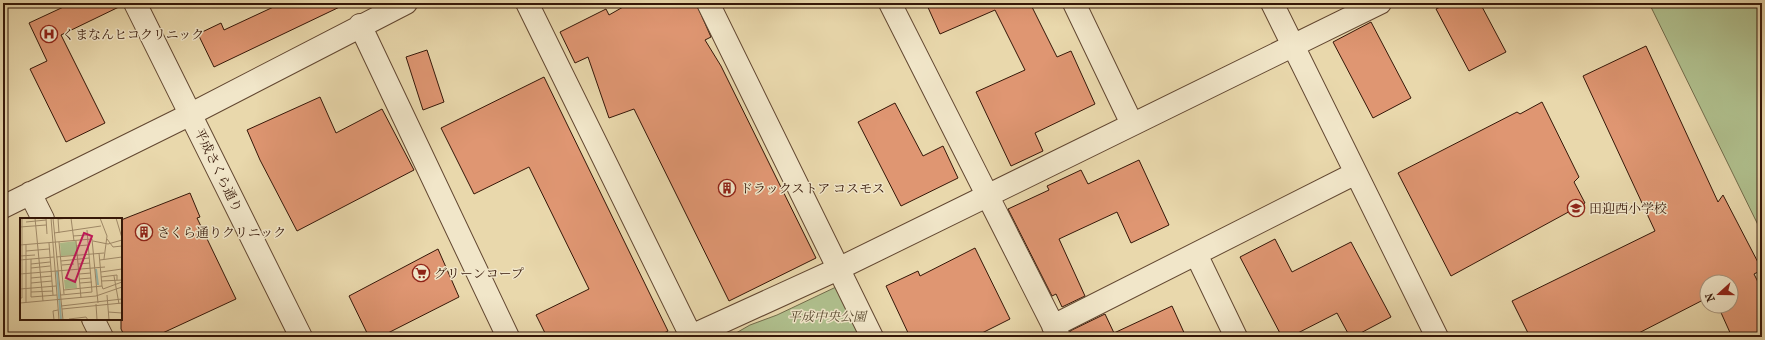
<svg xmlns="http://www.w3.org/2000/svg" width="1765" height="340" viewBox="0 0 1765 340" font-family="'IM FELL French Canon','Noto Serif JP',serif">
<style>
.green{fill:#b0c08e;stroke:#726c4b}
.building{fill:#df9672;stroke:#351708}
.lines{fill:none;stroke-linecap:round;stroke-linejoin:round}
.minor-casing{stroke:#624731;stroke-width:24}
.tertiary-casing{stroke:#624731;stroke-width:24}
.minor{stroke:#f1e6c9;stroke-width:22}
.tertiary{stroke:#f1e6c9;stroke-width:22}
.labels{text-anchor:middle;stroke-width:3;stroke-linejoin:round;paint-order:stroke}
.poi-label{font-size:13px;fill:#351708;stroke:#f1e6c9;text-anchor:start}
.street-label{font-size:13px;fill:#351708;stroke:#f1e6c9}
.park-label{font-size:13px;font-style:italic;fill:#5a4a30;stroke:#f1e6c9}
.inset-river{fill:none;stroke:#98b9ae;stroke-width:2}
.inset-road{fill:none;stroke:#a18b6a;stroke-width:1}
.view{fill:#c2185b;fill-opacity:0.15;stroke:#c2185b;stroke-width:2}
.inset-edge{fill:none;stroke:#351708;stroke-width:2}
</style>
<rect width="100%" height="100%" fill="#e9d8ac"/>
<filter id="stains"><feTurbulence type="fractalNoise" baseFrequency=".005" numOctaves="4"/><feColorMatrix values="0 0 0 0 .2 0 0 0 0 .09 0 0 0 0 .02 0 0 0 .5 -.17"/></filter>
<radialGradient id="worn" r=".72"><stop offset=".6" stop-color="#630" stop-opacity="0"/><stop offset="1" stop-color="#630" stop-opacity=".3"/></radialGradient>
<path class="green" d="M1649,3H1762V233Z
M836,287L862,337H729L750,325L777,315Z"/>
<path class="building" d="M72,3H123V5L61,35L105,123L66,142L30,69L47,61L29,23Z
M282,3H348L214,67L198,34L221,23L224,30Z
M630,3H696L711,37L705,40L721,66L816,258L729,301L634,109L609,118L588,57L575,63L560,32L606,9L609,15Z
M926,3H1030L1057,57L1071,51L1095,104L1035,133L1043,151L1011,166L976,92L1025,70L995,10L940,34Z
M1448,3H1480L1506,52L1469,71L1436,9Z
M1371,22L1411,98L1373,118L1333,42Z
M1646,46L1718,202L1723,195L1762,270L1754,274L1762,290V337H1732L1718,306H1731V282H1707V298L1631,337H1530L1512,301L1655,231L1583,76Z
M427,50L444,102L423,110L406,57Z
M544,77L668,331L656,337H547L536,315L589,289L529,167L474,194L441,128Z
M320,97L336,133L382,109L414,170L297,231L260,160L247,130Z
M1542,102L1579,177L1574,182L1585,203L1451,276L1398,173L1517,112L1520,114Z
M895,103L923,156L943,146L958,178L901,206L858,122Z
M1139,160L1169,225L1131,243L1117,212L1059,239L1085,296L1062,307L1056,294L1052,296L1008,209L1049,190L1047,186L1081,170L1088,184Z
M190,193L200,217L197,218L236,299L154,337H125L121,329V220Z
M1275,239L1292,272L1351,242L1391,317L1353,337H1350L1337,313L1290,337H1282L1240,257Z
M975,248L1010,319L974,337H910L886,286L918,271L920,276Z
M438,249L459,297L380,337H369L349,296Z
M1172,306L1186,337H1071L1070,331L1105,314L1114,333Z"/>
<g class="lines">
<defs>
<path id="minor" d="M527,3L691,336
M708,3L872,337
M890,3L1059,337
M1074,3L1132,124
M1272,3L1437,337
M360,25L508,337
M30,193L43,219
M3,207L191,114L406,3
M1196,254L1236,337
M93,319L102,337
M1053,326L1356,173
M689,337L838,269L1380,3"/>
<path id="tertiary" d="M135,3L301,337"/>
</defs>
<use href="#minor" class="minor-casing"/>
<use href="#tertiary" class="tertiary-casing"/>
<use href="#minor" class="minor"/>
<use href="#tertiary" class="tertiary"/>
</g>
<defs>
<symbol id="hospital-ring" viewBox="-11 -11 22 22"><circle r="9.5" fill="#f1e6c9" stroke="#8f2418" stroke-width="1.5"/><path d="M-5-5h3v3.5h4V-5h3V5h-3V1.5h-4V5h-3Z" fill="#8f2418"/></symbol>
<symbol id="building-ring" viewBox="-11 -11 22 22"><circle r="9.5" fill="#f1e6c9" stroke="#8f2418" stroke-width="1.5"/><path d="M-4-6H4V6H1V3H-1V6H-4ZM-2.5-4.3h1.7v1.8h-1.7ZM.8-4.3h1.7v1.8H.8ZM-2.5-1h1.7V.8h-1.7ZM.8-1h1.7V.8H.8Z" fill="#8f2418"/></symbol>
<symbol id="school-ring" viewBox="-11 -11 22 22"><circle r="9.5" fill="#f1e6c9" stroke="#8f2418" stroke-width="1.5"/><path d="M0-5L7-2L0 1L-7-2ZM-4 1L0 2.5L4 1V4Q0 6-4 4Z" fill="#8f2418"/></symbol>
<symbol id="supermarket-ring" viewBox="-11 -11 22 22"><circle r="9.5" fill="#f1e6c9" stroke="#8f2418" stroke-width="1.5"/><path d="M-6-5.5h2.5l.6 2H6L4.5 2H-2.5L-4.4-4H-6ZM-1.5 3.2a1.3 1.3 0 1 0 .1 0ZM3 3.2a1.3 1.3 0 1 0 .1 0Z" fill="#8f2418"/></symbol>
</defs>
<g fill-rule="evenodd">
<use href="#hospital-ring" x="39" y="24" width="20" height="20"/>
<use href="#building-ring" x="717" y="178" width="20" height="20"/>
<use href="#school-ring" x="1566" y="198" width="20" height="20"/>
<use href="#building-ring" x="134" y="222" width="20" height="20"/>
<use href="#supermarket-ring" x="411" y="263" width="20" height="20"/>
</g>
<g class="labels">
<g class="poi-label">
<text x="62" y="39">くまなんヒコクリニック</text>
<text x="740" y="193">ドラックストア コスモス</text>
<text x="1589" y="213">田迎西小学校</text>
<text x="157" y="237">さくら通りクリニック</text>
<text x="434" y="278">グリーンコープ</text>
</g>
<g class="street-label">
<text transform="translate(219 170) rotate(64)" y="5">平成さくら通り</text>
</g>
<g class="park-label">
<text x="827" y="321">平成中央公園</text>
</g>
</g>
<g transform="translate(20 218)">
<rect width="102" height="102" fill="#e9d8ac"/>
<path d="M56,23L57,37L41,38L40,25ZM56,61L57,70L45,71L44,62Z" fill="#b0c08e"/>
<path class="inset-river" d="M76,51L78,67M37,53L41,102"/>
<path class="inset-road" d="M15,0L23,83M26,0L27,16M31,0L39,102M33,0L43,102M38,0L39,15M51,0L54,23M80,0L87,18L84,41M96,0L102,20M38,1L50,0M6,4L26,2M0,9L26,7M34,15L81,8M53,18L67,17M87,21L93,29L102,28M56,23L61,80M73,23L88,26L102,22M39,24L44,76M29,25L33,77M0,27L72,21L78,85M56,28L68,27M6,33L29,31M79,35L82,68M0,38L15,37M36,39L84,35M11,41V79L37,77M0,42L34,39M80,42L102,39M41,43L69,40M11,46L30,44M58,46L70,45M42,47L54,46M11,50L30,48M81,54L102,51M0,56L85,49M59,56L71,55M94,58L99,86M81,59L97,57V62M11,60L32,58M59,61L71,60M82,63L102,62M11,65L32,63M60,65L72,64M0,71L36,68M44,72L82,68L83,71L102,64M11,74L33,73M41,77L72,74L67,12M87,77L89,102M0,80H2V0M0,85L76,78L102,69M6,85V27M76,86L77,102M41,88L102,81M42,91L102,85M88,94L102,95M49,101L66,99L68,102M34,102L33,93L38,92"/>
<path class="view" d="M64,15L72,18L55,64L46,60Z"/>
<rect width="102" height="102" class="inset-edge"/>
</g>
<rect width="1765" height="340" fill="none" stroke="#e9d8ac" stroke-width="16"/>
<rect x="4" y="4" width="1757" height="332" fill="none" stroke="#351708" stroke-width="2"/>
<rect x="8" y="8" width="1749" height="324" fill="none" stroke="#351708"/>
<g transform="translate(1719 294) rotate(249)"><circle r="19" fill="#f1e6c9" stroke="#a6937c"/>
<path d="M0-3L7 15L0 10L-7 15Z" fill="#8f2418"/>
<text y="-6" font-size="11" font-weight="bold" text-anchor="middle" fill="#351708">N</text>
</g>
<rect width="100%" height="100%" filter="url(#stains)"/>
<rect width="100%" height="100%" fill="url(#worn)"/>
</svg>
